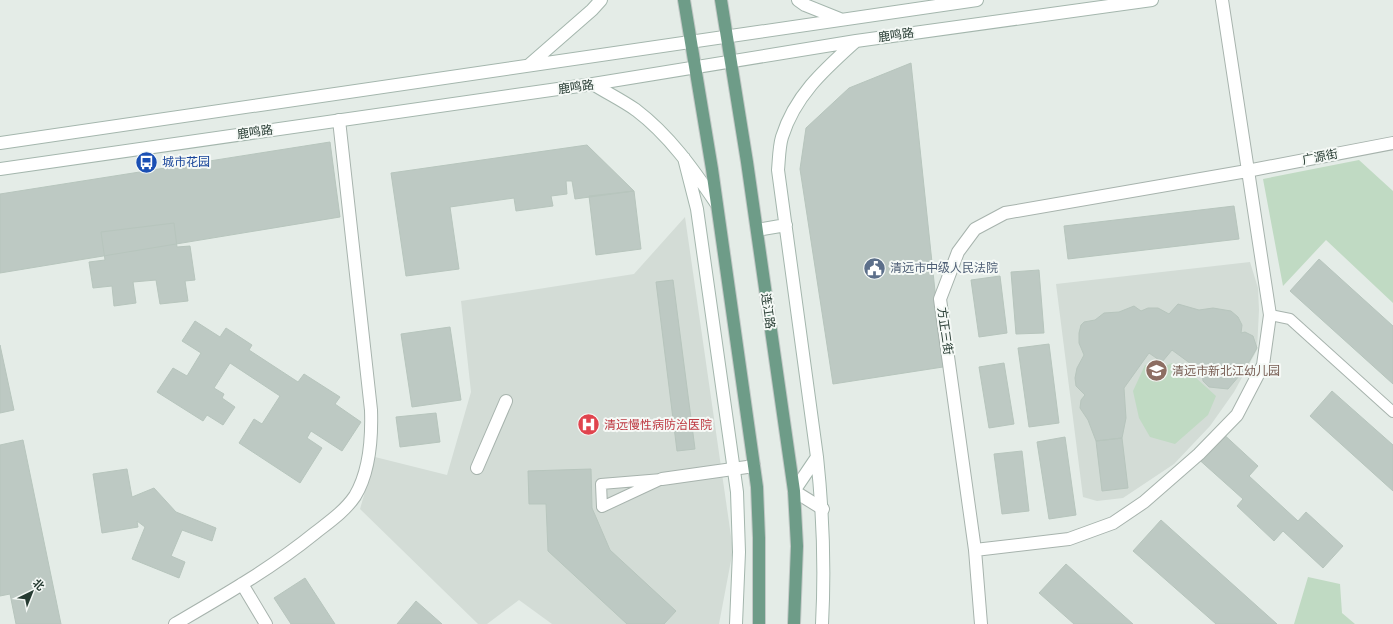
<svg xmlns="http://www.w3.org/2000/svg" width="1393" height="624" viewBox="0 0 1393 624" font-family="'PT Sans','Noto Sans SC',sans-serif">
<style>
.built{fill:#d3dcd6}
.green{fill:#c0dac3}
.building{fill:#bdc9c3;stroke:#b7c5bd}
.lines{fill:none;stroke-linecap:round;stroke-linejoin:round}
.lane-casing{stroke:#a7b3ad;stroke-width:12}
.street-casing{stroke:#a7b3ad;stroke-width:14}
.secondary-casing{stroke:#a4b6ad;stroke-width:14}
.primary-casing{stroke:#c2c8c6;stroke-width:14}
.lane{stroke:#fff;stroke-width:10}
.street{stroke:#fff;stroke-width:12}
.secondary{stroke:#fff;stroke-width:12}
.primary{stroke:#6e9c88;stroke-width:12}
.labels{text-anchor:middle;stroke-width:4;stroke-linejoin:round;paint-order:stroke}
.street-label{font-size:12px;fill:#263b32;stroke:#f5f9f6}
.transit-label{font-size:12px;fill:#164399;stroke:#f5f9f6;text-anchor:start}
.service-label{font-size:12px;fill:#4e5e75;stroke:#f5f9f6;text-anchor:start}
.education-label{font-size:12px;fill:#785e54;stroke:#f5f9f6;text-anchor:start}
.health-label{font-size:12px;fill:#be3a42;stroke:#f5f9f6;text-anchor:start}
</style>
<rect width="100%" height="100%" fill="#e4ece7"/>
<path class="built" d="M685,217L733,550L719,624H552L519,600L487,624H478L360,509L375,457L447,475L471,392L461,301L634,274Z
M1250,262L1258,288L1259,310L1257,350L1234,392L1210,426L1174,464L1123,498L1097,501L1083,497L1056,284Z"/>
<path class="green" d="M1359,160L1393,191V303L1326,240L1283,286L1263,179Z
M1172,363L1185,368L1216,396L1208,415L1175,444L1150,437L1139,418L1133,391L1145,365L1157,370Z
M1308,577L1340,584L1342,613L1355,624H1294Z"/>
<path class="building" d="M911,63L943,367L833,384L800,169L806,128L849,88Z
M330,142L340,217L0,273V194Z
M587,145L634,191L575,199L572,181H566L567,194L551,196L553,206L516,211L514,198L450,207L459,269L406,276L391,173Z
M634,191L641,249L596,255L589,196Z
M1234,206L1239,239L1068,259L1064,226Z
M174,223L177,247L190,246L195,280L185,281L188,301L160,304L156,280L133,282L136,303L114,306L112,286L93,288L89,262L105,260L101,232Z
M1319,259L1393,326V384L1290,291Z
M1039,270L1044,333L1016,334L1011,272Z
M1000,276L1007,333L979,337L971,280Z
M673,280L695,449L677,451L656,282Z
M1178,304L1199,310L1213,308L1231,311L1238,317L1242,325L1241,333L1245,332L1253,336L1257,348L1245,369L1228,389L1209,387L1203,381L1202,372L1172,350L1162,362L1149,353L1124,388L1126,418L1122,438L1096,441L1088,420L1080,408L1081,400L1085,395L1076,386L1075,378L1077,368L1084,355L1079,343V333L1081,325L1084,322L1095,320L1104,313L1119,312L1134,306L1141,311L1148,308H1158L1169,314Z
M195,321L220,337L226,328L252,345L249,350L298,382L304,374L340,397L335,404L361,422L342,451L311,431L307,438L322,448L300,483L239,443L254,419L262,424L280,396L230,363L214,388L224,394L222,398L235,407L223,425L207,415L203,421L157,392L173,368L187,376L201,353L182,341Z
M450,327L461,400L412,407L401,334Z
M1049,344L1059,423L1029,427L1018,348Z
M0,345L14,410L0,413Z
M1004,363L1014,424L989,428L979,367Z
M1332,391L1393,445V491L1310,416Z
M436,413L440,442L400,447L396,417Z
M1219,430L1258,466L1249,476L1298,521L1306,512L1343,546L1323,568L1283,531L1274,541L1237,506L1243,499L1195,456Z
M1065,437L1076,515L1049,519L1037,442Z
M1122,438L1128,488L1102,491L1096,441Z
M23,440L61,624H16L10,594L0,596V445Z
M1022,451L1029,511L1002,514L994,454Z
M127,469L132,497L154,488L176,512L216,528L212,541L182,530L171,556L185,562L179,578L132,559L145,527L137,521L138,527L102,533L93,474Z
M591,469L592,508L610,550L676,611L664,624H627L548,551L546,504H529L528,471Z
M1161,520L1277,624H1216L1133,551Z
M1066,564L1133,624H1074L1039,593Z
M305,578L335,624H291L274,598Z
M416,601L442,624H397Z"/>
<g class="lines">
<defs>
<path id="lane" d="M1270,315L1290,319L1393,412
M662,479L602,507L601,484Z"/>
<path id="street" d="M477,468L506,401
M662,479L754,466
M794,491L823,509
M975,550L1069,539L1113,523L1144,502L1199,454L1237,415L1263,365L1270,315L1222,0
M242,584L266,624
M175,624C223,596 272,568 315,533C329,522 345,511 355,496C370,471 372,439 371,410L339,120
M981,624L975,550L940,299L958,252L975,229L1005,213L1247,171L1393,143"/>
<path id="secondary" d="M798,0L805,5L840,19
M529,65L592,10L601,0
M593,84C607,93 622,100 636,110C669,135 693,169 716,203
M0,143L977,0
M684,158L697,209L737,492L739,552L736,624
M0,169L593,84L856,41L1152,0
M757,230L786,225
M817,457C823,513 825,568 822,624
M794,491L817,457L778,170C779,160 779,147 782,137C795,95 825,69 856,41"/>
<path id="primary" d="M684,0L712,169L757,487L759,538V624
M721,0L747,162L794,491L797,546L794,624"/>
</defs>
<use href="#lane" class="lane-casing"/>
<use href="#street" class="street-casing"/>
<use href="#secondary" class="secondary-casing"/>
<use href="#primary" class="primary-casing"/>
<use href="#lane" class="lane"/>
<use href="#street" class="street"/>
<use href="#secondary" class="secondary"/>
<use href="#primary" class="primary"/>
</g>
<defs>
<symbol id="bus-disc" viewBox="-11 -11 22 22"><circle r="9.5" fill="#1a4fb4" stroke="#f5f9f6"/><path d="M-5-6H5V4H4V6H2V4H-2V6H-4V4H-5ZM-3.5-4V0h7V-4ZM-3.5 1.2v1.5H-2V1.2ZM2 1.2v1.5H3.5V1.2Z" fill="#fff"/></symbol>
<symbol id="civic-disc" viewBox="-11 -11 22 22"><circle r="9.5" fill="#5c6f8a" stroke="#f5f9f6"/><path d="M-.6-6.5H3V-4.5H.6V-3L4-1V1h2V6H-6V1h2V-1L-.6-3ZM-1.2 2.5V6h2.4V2.5Z" fill="#fff"/></symbol>
<symbol id="school-disc" viewBox="-11 -11 22 22"><circle r="9.5" fill="#8d6e63" stroke="#f5f9f6"/><path d="M0-5L7-2L0 1L-7-2ZM-4 1L0 2.5L4 1V4Q0 6-4 4Z" fill="#fff"/></symbol>
<symbol id="hospital-disc" viewBox="-11 -11 22 22"><circle r="9.5" fill="#e0444e" stroke="#f5f9f6"/><path d="M-5-5h3v3.5h4V-5h3V5h-3V1.5h-4V5h-3Z" fill="#fff"/></symbol>
</defs>
<g fill-rule="evenodd">
<use href="#bus-disc" x="134" y="150" width="25" height="25"/>
<use href="#civic-disc" x="862" y="256" width="25" height="25"/>
<use href="#school-disc" x="1144" y="358" width="25" height="25"/>
<use href="#hospital-disc" x="576" y="412" width="25" height="25"/>
</g>
<g class="labels">
<g class="street-label">
<text transform="translate(896 35) rotate(-8)" y="4">鹿鸣路</text>
<text transform="translate(576 87) rotate(-8)" y="4">鹿鸣路</text>
<text transform="translate(255 132) rotate(-8)" y="4">鹿鸣路</text>
<text transform="translate(1320 157) rotate(-11)" y="4">广源街</text>
<text transform="translate(768 311) rotate(82)" y="4">连江路</text>
<text transform="translate(945 331) rotate(82)" y="4">方正三街</text>
</g>
<g class="transit-label">
<text x="162" y="166">城市花园</text>
</g>
<g class="service-label">
<text x="890" y="272">清远市中级人民法院</text>
</g>
<g class="education-label">
<text x="1172" y="375">清远市新北江幼儿园</text>
</g>
<g class="health-label">
<text x="604" y="429">清远慢性病防治医院</text>
</g>
</g>
<g transform="translate(32 592) rotate(43)" stroke="#f5f9f6" stroke-width="3" paint-order="stroke">
<path d="M0-3L7 15L0 10L-7 15Z" fill="#263b32"/>
<text y="-6" font-size="11" font-weight="bold" text-anchor="middle" fill="#263b32">北</text>
</g>
</svg>
